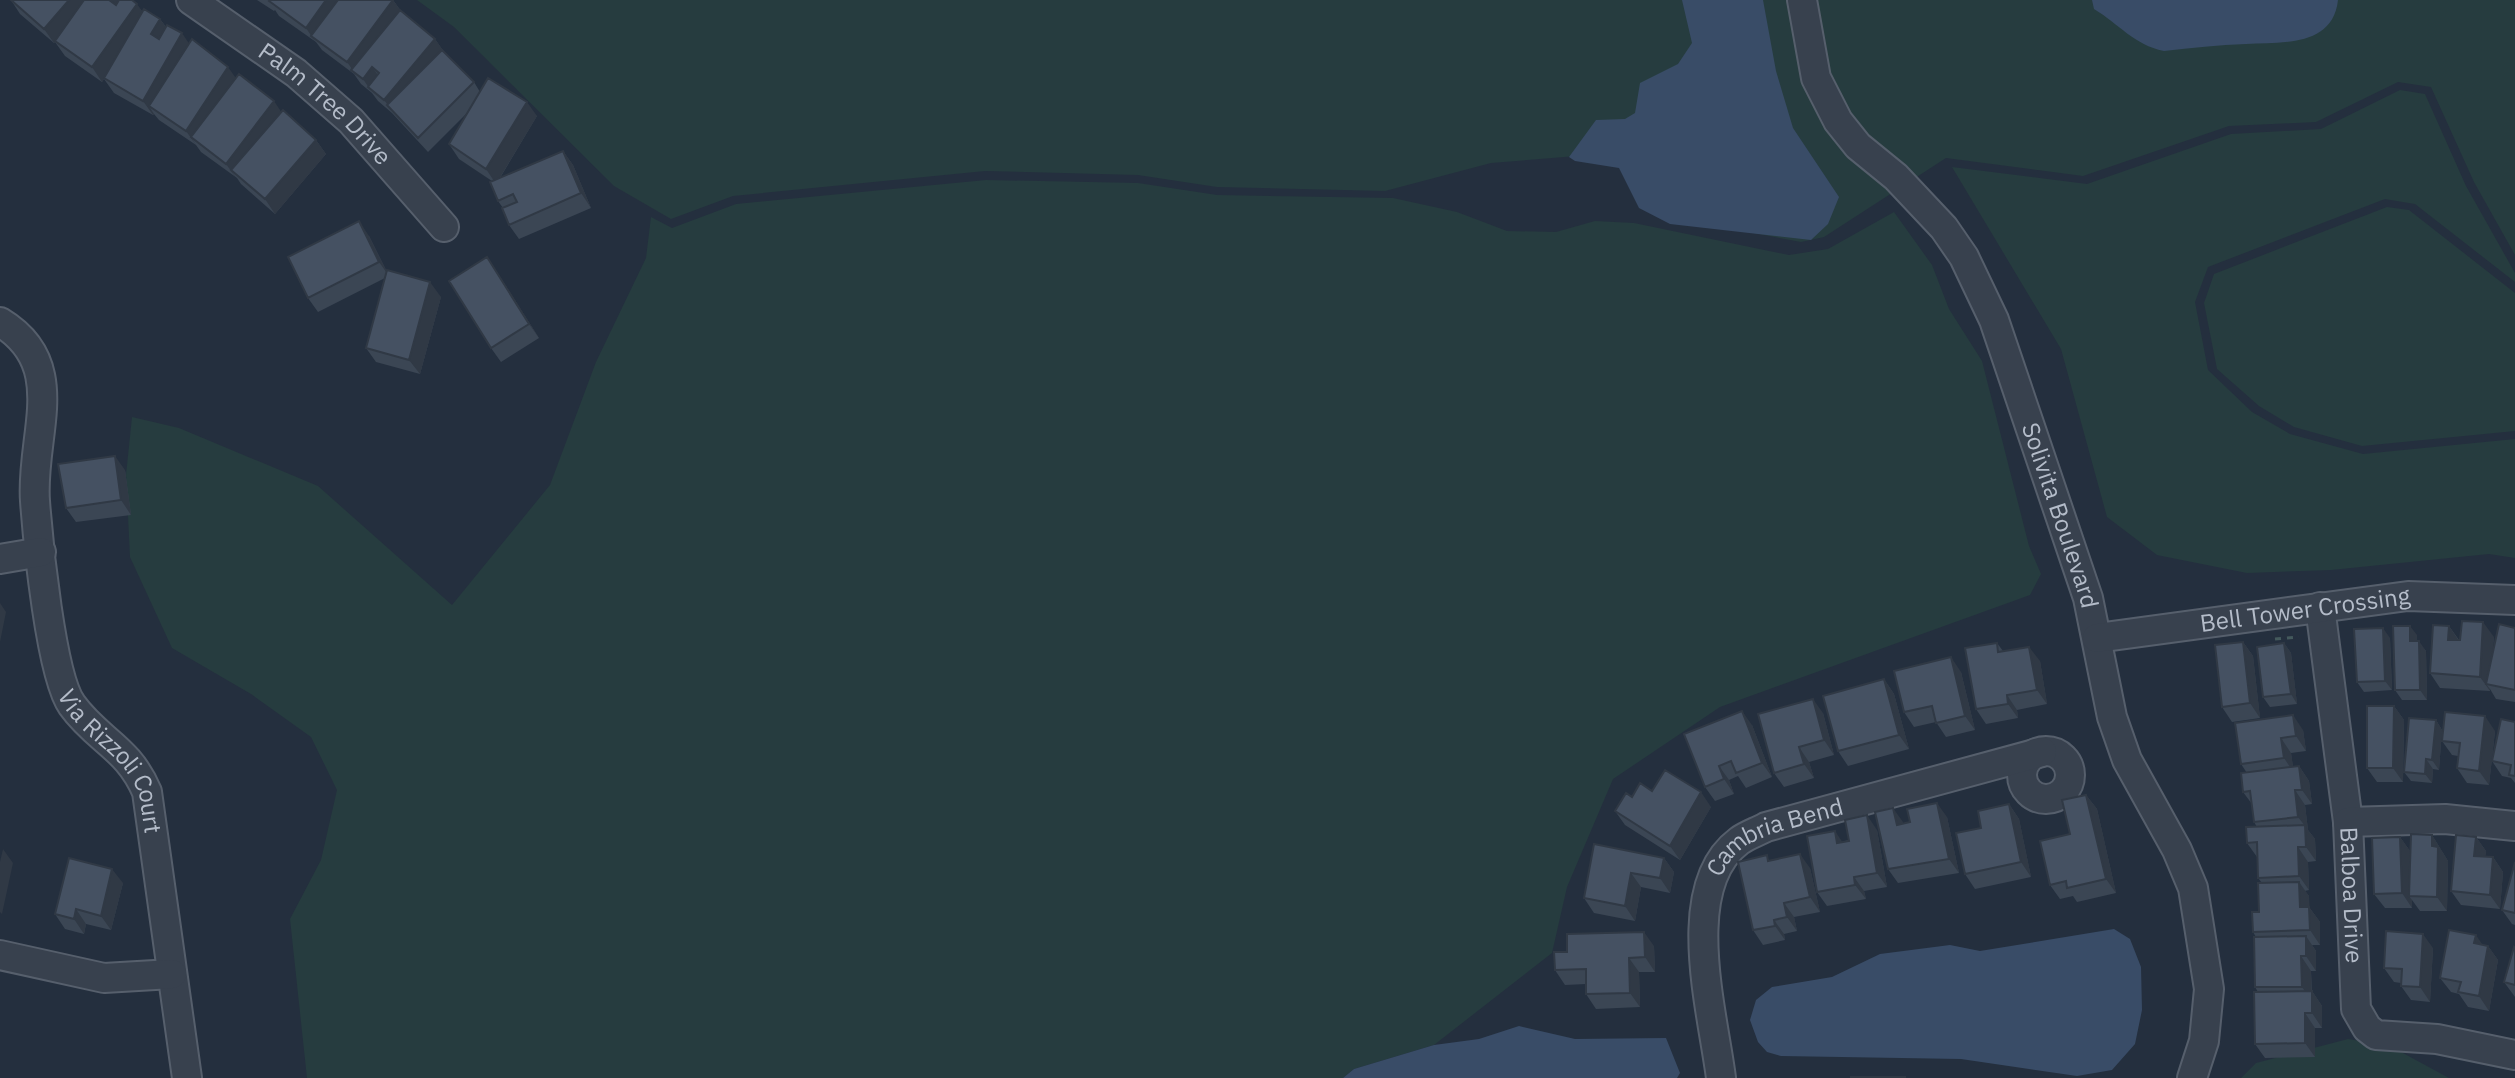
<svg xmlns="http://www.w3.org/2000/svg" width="2515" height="1078" viewBox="0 0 2515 1078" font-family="'IBM Plex Sans',sans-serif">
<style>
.green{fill:#263c3f}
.water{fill:#394c67}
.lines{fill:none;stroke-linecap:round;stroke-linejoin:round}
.minor-casing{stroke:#565f6c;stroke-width:32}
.path{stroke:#44595c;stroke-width:3;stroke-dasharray:6 6;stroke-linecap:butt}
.minor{stroke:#38414e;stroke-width:28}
.wall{fill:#3b4654}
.shaded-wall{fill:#303945}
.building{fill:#455162;stroke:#303945;stroke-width:2}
.labels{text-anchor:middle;stroke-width:8;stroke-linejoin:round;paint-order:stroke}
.street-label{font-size:24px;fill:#b4bcc9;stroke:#1d2633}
</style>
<rect width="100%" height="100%" fill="#242f3e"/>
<path class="green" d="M417,0H2515V255L2474,182L2431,87L2398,82L2316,122L2229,126L2083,176L1946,158L1824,237L1801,242L1685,220L1626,152L1491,163L1385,191L1217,187L1138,175L985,171L733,196L671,219L614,186L454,27Z
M2400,90L2425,94L2466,186L2515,273V282L2415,204L2385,199L2208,267L2195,302L2208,370L2252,412L2290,434L2363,454L2515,439V558L2489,554L2331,570L2247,573L2157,555L2107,517L2061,349L1952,167L2087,184L2231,134L2321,129Z
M986,180L1138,183L1217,195L1393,198L1457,212L1507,231L1556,232L1595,221L1634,223L1789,255L1828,249L1894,212L1932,265L1949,309L1982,361L2029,546L2041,574L2030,595L1720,707L1613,779L1567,887L1552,953L1434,1045L1354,1069L1343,1078H307L290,919L321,860L337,790L311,737L251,694L172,648L130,557L126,475L132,417L179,428L318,486L452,605L550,485L596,362L646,258L651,217L672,228L736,204Z
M2387,207L2409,210L2515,293V431L2362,446L2294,427L2259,406L2217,369L2204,303L2214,274Z
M2348,1039L2390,1046L2449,1078H2241L2256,1063Z"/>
<path class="water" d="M1682,0H1763L1776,71L1793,128L1839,197L1828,224L1811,240L1670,224L1639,208L1619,168L1575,161L1569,157L1596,120L1625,119L1635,113L1640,83L1678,64L1692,43Z
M2092,0H2338C2333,47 2282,42 2246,44C2219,45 2191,48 2164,51C2134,45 2119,24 2094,9Z
M2114,929L2130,939L2141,967L2142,1010L2135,1044L2112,1070L2077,1076L1961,1059L1781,1056L1767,1052L1758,1042L1750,1020L1756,1000L1772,987L1832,977L1880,954L1950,945L1980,951Z
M1519,1026L1575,1039L1666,1038L1680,1073L1677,1078H1343L1354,1069L1434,1045L1479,1039Z"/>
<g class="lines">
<defs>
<g id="minor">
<path id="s1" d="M191,0L296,73L351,121L444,227"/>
<path id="s2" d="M1802,0L1816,78L1838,121L1858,146L1896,177L1944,228L1964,257L1994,320L2088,598L2112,717L2127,760L2177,850L2193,888L2209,989L2204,1041L2192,1078"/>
<path id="s3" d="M0,322C71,365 30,435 35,501C38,542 51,676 72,705C98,741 128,747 147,792L187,1078"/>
<path d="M0,559L41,552"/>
<path id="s4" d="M2320,607L2348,822L2356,1009L2367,1028L2376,1035L2437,1039L2515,1055"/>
<path id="s5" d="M2097,638L2408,596L2515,600"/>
<circle cx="2046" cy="775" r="24"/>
<path d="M2348,822L2445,819L2515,826"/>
<path d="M0,955L104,978L172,974"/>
<path id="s6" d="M1721,1078C1713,1013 1677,887 1739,841C1747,835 1757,832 1766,827L2042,752"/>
</g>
</defs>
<use href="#minor" class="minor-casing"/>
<path class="path" d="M2275,639L2299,637"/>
<use href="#minor" class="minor"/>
</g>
<path class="wall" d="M9,0H132L143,12L160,19L166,27L281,112L316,140L326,154L275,214L241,184L237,178L201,152L196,145L159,120L154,114L153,115L114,93L104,79L102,82L65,56L55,42L54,43L20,14L11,0Z
M257,0H393L401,11L435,39L444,52L474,82L480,92L537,116L500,178L563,151L573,165L591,208L519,239L509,225L503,208L498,201L492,181L459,159L449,144L468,112L428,152L392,113L378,101L372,93L361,84L354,74L322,50L316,42L279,16L275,10L274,11Z
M369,236L387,272L441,297L420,374L376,362L366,348L385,278L318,312L308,298Z
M497,272L539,338L501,362L491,348Z
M125,470L131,515L76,522L66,508Z
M2449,626L2459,640L2494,637L2492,656L2515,628V702L2496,699L2490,689V691L2440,688L2430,673Z
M2417,635V641L2426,651L2427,700H2402L2395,690Z
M2390,638L2392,690L2364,692L2357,682Z
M2243,642L2253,656L2260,718L2232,722L2222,707Z
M1997,643L2003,651L2040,661L2047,704L2017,710L2018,718L1986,724L1976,709Z
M2284,643L2291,653L2297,704L2270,707L2263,697Z
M1961,672L1975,730L1946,737L1936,722L1914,727L1904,712Z
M1884,679L1894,694L1909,749L1848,766L1838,751Z
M2394,706L2404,720L2403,782H2377L2367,768Z
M1823,713L1834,755L1809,762L1814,778L1784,787L1774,773Z
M2436,720L2442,730L2439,770L2433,769L2432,783L2411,781L2404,772Z
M2515,722V783L2511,778L2502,776L2492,761Z
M2235,723L2303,730L2306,751L2291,753L2293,767L2299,766L2309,781L2312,804L2305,805L2308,830L2315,839L2316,861L2308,862L2309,890L2305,891L2309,896V907L2320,922V945H2312L2316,951V971H2311L2312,991L2322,1006V1028H2315V1057L2265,1058L2255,1044L2258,992L2255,987L2256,937L2253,932L2259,912L2262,883L2258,878L2257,857L2247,843L2257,827L2254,822L2252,804L2243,792L2247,773L2241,764Z
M1752,725L1772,777L1746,788L1738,776L1729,780L1734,794L1715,801L1705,787L1684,734Z
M2495,731L2489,785L2467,783L2457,768L2458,756L2452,755L2442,741Z
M1652,791L1711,807L1680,860L1625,825L1615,811L1632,797Z
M2086,795L2097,809L2116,893L2077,902L2073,896L2060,899L2050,885Z
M2009,804L2019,819L2031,877L1975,889L1965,874L1981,828Z
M1947,817L1959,873L1898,883L1888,869L1903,822V824Z
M1877,830L1887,887L1864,891L1866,899L1827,906L1817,892L1842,842Z
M2432,835L2448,861L2447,911H2420L2412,900V908H2385L2374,894L2400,837L2410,851Z
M2476,837L2486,851L2485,857H2493L2503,872L2500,909L2461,905L2451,891Z
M1594,844L1664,858L1674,872L1670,893L1641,887L1635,921L1594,913L1584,898Z
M1770,861L1810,868L1820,912L1794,917L1797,931L1784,934L1785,940L1763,945L1753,930Z
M2515,862V925L2512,924L2502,910Z
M123,883L111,930L86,924L84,934L65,929L55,914Z
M2483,945L2488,946L2498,960L2489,1011L2468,1007L2459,994L2451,992L2440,978Z
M1654,946L1655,972H1639L1640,1007L1596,1009L1586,994V984L1565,985L1555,970Z
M2433,948L2430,1002L2411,1000L2401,986V983L2394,982L2384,968Z
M2515,948V997L2504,982Z"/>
<path class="shaded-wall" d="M69,0H92L54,43L44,29Z
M109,0H125L118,15Z
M326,0H347L311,36L316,43L306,28Z
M393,0L403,14L355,73L347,62Z
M137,4L147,18L102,82L92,67Z
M160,19L170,33L162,49L151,34Z
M182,33L192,48L149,106L154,114L153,115L143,101Z
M435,39L445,53L391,109L384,100Z
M228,67L238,81L191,137L196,145L186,131Z
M372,67L383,82L369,88L363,79Z
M274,101L284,116L231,170L237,179L226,164Z
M527,102L537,116L496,184L486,169Z
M316,140L326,154L275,214L265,199Z
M563,151L573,165L591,208L581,193Z
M359,221L369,236L389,276L379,262Z
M487,257L497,272L539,338L529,324Z
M430,282L441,297L420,374L409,360Z
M115,456L125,470L131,515L121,500Z
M0,603L6,612L0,642Z
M2483,622L2494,637L2490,685L2486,684L2490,689V691L2480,677Z
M2410,626L2417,635V651L2410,641Z
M2449,626L2459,641L2448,640Z
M2383,628L2390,638L2392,690L2385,681Z
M2419,641L2426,651L2427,700L2420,690Z
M2243,642L2253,656L2260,718L2250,703Z
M2284,643L2291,653L2297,704L2291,694Z
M2029,647L2040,661L2047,704L2037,690Z
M1951,657L1961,672L1975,730L1965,716Z
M1884,679L1894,694L1909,749L1899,735Z
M2007,695L2017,710L2018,718L2008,704Z
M1813,699L1823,713L1834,755L1824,740Z
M2394,706L2404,720L2403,782L2393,768Z
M1742,711L1752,725L1772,777L1762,763Z
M2293,715L2303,730L2306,751L2296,736Z
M2485,716L2495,731L2489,785L2479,771Z
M2436,720L2442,730L2439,770L2432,760Z
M2281,738L2291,753L2294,773L2284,758Z
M1799,747L1809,762L1814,778L1804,764Z
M2426,759L2433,769L2432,783L2425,774Z
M1719,766L1729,780L1734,794L1724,779Z
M2299,766L2309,781L2312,804L2302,790Z
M2295,790L2305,805L2308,830L2315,839L2316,861L2306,847L2305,826L2298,817Z
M1701,792L1711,807L1680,860L1670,846Z
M2086,795L2097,809L2116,893L2106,879Z
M1937,803L1947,817L1959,873L1949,859Z
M2009,804L2019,819L2031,877L2021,862Z
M1893,808L1903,822L1907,840L1897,825Z
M1867,815L1877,830L1887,887L1877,873Z
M1835,831L1845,846L1837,843Z
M2432,835L2448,861L2447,911L2437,897L2432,846Z
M2400,837L2410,851L2409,896L2412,900V908L2402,893Z
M2476,837L2486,851L2484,870L2474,856Z
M2298,847L2308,862L2309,890L2299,876Z
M3,849L13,863L2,914L0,912V862Z
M1800,854L1810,868L1820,912L1810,897Z
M2493,857L2503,872L2500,909L2490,895Z
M1664,858L1674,872L1670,893L1660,878Z
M112,869L123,883L111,930L101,916Z
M1631,873L1641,887L1635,921L1625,906Z
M1854,877L1864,891L1866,899L1855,885Z
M2299,882L2309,896L2310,913L2309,907L2320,922V945L2310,930L2300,907Z
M1784,903L1794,917L1797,931L1787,917Z
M76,909L86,924L84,934L74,919Z
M1774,920L1784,934L1785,940L1775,926Z
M1644,932L1654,946L1655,972L1645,957Z
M2423,934L2433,948L2430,1002L2420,987Z
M2476,935L2486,950L2474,943Z
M2306,936L2316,951V971L2306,956Z
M2488,946L2498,960L2489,1011L2479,996Z
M2301,956L2311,971L2312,1001L2302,987Z
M1629,958L1639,972L1640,1007L1630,993Z
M2312,991L2322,1006V1028L2312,1013Z
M2305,1013L2315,1028V1057L2305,1043Z"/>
<path class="building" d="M11,0H69L44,29Z
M84,0H109L116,5L119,0H132L137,4L92,67L55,41Z
M270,0H326L306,28L269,1Z
M338,0H393L347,62L311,36Z
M144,9L160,19L151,34L159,39L167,25L182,33L143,101L104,78Z
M400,10L435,39L384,100L368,87L379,73L372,67L363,79L351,70Z
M192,39L228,67L186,131L149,106Z
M442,50L474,82L418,138L387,105Z
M239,74L274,101L226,164L191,137Z
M488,78L527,102L486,169L449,144Z
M283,110L316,140L265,199L231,170Z
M563,151L581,193L509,225L502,208L517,202L513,194L498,201L490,182Z
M359,221L379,262L308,298L288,257Z
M487,257L529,324L491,348L449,281Z
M387,270L430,282L409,360L366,348Z
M115,456L121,500L66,508L58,464Z
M2462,621L2483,622L2480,677L2430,673L2433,625L2449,626L2448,640H2460Z
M2499,624L2515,628V690L2486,684Z
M2393,626H2410V641H2419L2420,690H2395Z
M2383,628L2385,681L2357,682L2354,629Z
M2243,642L2250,703L2222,707L2215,645Z
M1997,643L1998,652L2029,647L2037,690L2007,695L2008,704L1976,709L1965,648Z
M2284,643L2291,694L2263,697L2257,647Z
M1951,657L1965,716L1936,723L1932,706L1904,712L1894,671Z
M1884,679L1899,735L1838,751L1823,696Z
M1813,699L1824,740L1799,747L1804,764L1774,773L1758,714Z
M2367,706H2394L2393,768H2367Z
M1742,711L1762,763L1736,773L1731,761L1719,766L1724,779L1705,787L1684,734Z
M2445,712L2485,716L2479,771L2457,768L2460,743L2442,741Z
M2293,715L2296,736L2281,738L2284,758L2241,764L2235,723Z
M2409,718L2436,720L2432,760L2426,759L2425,774L2404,772Z
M2501,719L2515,722V776L2509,775L2511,765L2492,761Z
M2299,766L2302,790H2295L2298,817L2254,822L2250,791L2243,792L2241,773Z
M1665,770L1701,792L1670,846L1615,811L1626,793L1632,797L1640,783L1652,791Z
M2086,795L2106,879L2067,888L2066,881L2050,885L2040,841L2070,834L2062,800Z
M1937,803L1949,859L1888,869L1875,812L1893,808L1897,825L1910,822L1907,809Z
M2009,804L2021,862L1965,874L1956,833L1981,828L1978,811Z
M1867,815L1877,873L1854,877L1855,885L1817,892L1807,836L1835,831L1837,843L1849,841L1845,820Z
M2305,825L2306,847H2298L2299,876L2258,878L2257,842L2247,843L2246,827Z
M2411,834L2432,835V846L2438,847L2437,897L2409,896Z
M2456,835L2476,837L2474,856L2493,857L2490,895L2451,891Z
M2400,837L2402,893L2374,894L2372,838Z
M1594,844L1664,858L1660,878L1631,873L1625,906L1584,898Z
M1800,854L1810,897L1784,903L1787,917L1774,920L1775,926L1753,930L1738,862L1767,855L1768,861Z
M69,858L112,869L101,916L76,909L74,919L55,914Z
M2515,862V913L2502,910Z
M2299,882L2300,907H2309L2310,930L2253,932L2252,912H2259L2258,883Z
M2449,930L2476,935L2474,943L2488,946L2479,996L2458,992L2461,982L2440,978Z
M2386,931L2423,934L2420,987L2401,986L2402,969L2384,968Z
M1644,932L1645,957L1629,958L1630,993L1586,994V969L1555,970L1554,952H1567V934Z
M2306,936V956H2301L2302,987H2255L2254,937Z
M2514,947L2515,948V985L2504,982Z
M2312,991V1013H2305V1043L2255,1044L2254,992Z
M1851,1077H1905V1078H1851Z"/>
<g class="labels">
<g class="street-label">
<text dy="8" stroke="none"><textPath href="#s1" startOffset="170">Palm Tree Drive</textPath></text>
<text dy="8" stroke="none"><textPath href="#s2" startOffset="590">Solivita Boulevard</textPath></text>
<text dy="8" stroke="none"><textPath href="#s5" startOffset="210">Bell Tower Crossing</textPath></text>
<text dy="8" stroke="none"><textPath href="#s3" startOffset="474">Via Rizzoli Court</textPath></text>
<text dy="8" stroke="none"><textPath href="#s6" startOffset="282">Cambria Bend</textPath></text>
<text dy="8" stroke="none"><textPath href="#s4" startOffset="290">Balboa Drive</textPath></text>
</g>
</g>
</svg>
